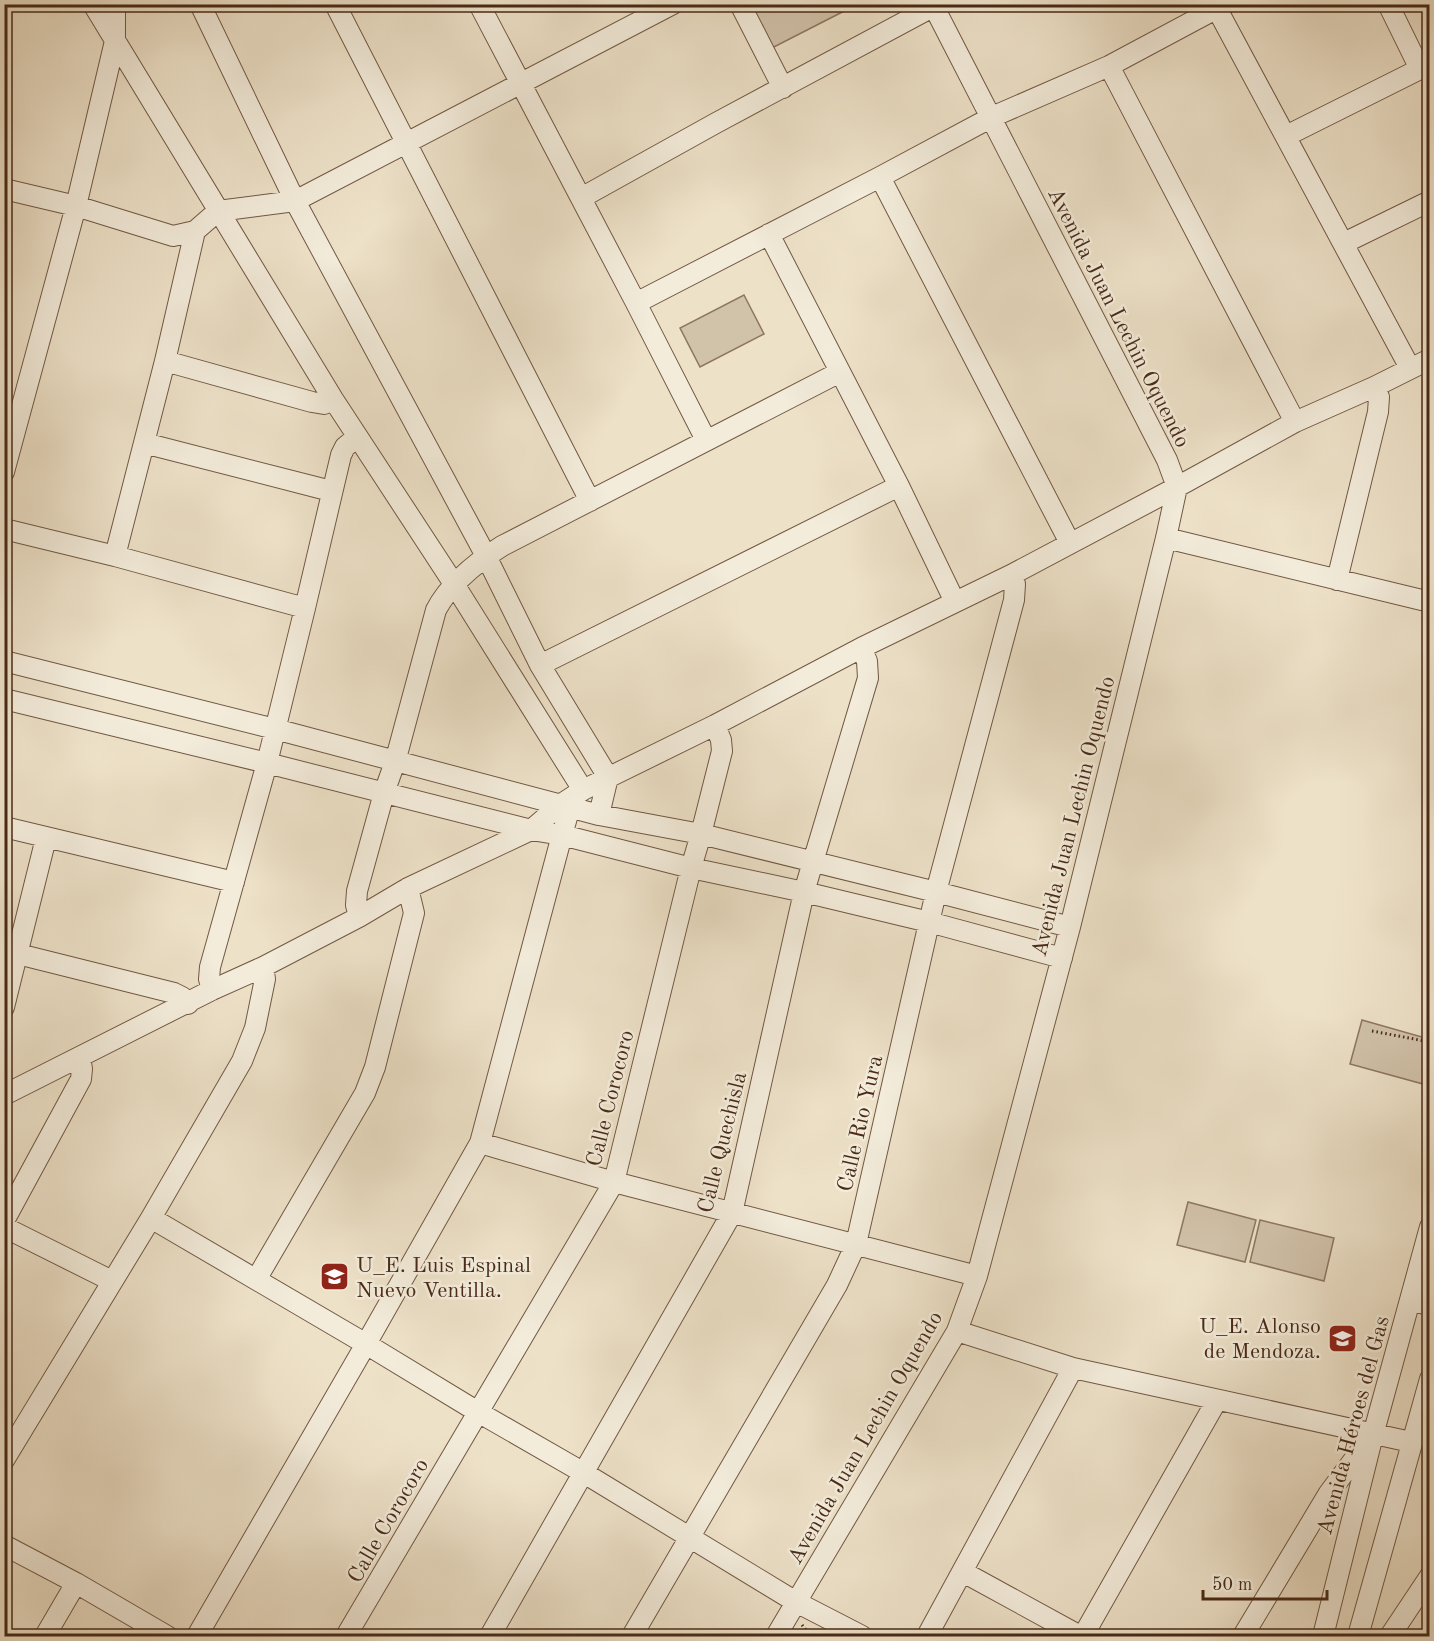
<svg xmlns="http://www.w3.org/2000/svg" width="1434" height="1641" viewBox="0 0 1434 1641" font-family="'Old Standard TT',serif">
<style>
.green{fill:#d1c2aa;stroke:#8d7660;stroke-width:1.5}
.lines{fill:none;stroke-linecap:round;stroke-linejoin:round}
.minor-casing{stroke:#725843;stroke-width:22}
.path{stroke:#492a17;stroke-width:3;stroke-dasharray:1.5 3;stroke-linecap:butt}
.minor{stroke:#f3ecdb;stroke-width:20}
.labels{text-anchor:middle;stroke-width:5;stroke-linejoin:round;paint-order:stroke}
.street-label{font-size:22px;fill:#492a17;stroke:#f3ecdb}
.poi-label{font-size:22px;fill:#492a17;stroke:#f3ecdb;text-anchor:start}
</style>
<rect width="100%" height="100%" fill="#ede1c8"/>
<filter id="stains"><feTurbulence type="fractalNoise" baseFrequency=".00333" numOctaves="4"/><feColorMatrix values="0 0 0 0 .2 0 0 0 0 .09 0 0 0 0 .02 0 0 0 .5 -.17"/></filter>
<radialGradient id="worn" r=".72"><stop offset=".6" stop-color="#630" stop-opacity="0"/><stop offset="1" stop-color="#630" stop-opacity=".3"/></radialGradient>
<path class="green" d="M750,5H856L772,48Z
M744,295L764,334L700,367L680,328Z
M1362,1020L1429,1039V1060L1423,1084L1350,1064Z
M1188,1202L1256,1220L1245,1262L1177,1245Z
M1260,1220L1334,1238L1324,1281L1250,1262Z"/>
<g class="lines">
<defs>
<path id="minor" d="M93,4L333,399L454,584L583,790
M200,4L295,201L486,556L540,665L608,777L599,815
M335,4L590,501
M479,4L636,303L706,440
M740,4L783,88
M1388,4L1420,69
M1217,9L1410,368
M1109,66L1295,422
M1286,136L1430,64
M880,177L1070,543
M4,189L76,206L173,236L195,231L218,211L295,201L673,4
M581,198L716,123L938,4
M769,234L899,486L955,602
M1344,243L1430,201
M636,303L880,177L992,117L1109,66L1225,4
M165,361L312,402L324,404L333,399
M144,443L331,491
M4,472L76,206L115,41V4
M4,529L115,556L305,608
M1166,538L1430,602
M115,556L165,361L195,231
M1337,580L1378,412L1379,397L1374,387
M4,661L275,729L599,815L701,834L936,892L1070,927
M540,665L899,486
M4,699L267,763L531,830L562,835L691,868L804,892L929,922L1062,958
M4,827L234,882
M359,917L356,905L357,891L384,793L395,762L436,610C450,583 477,562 502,546L840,372
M18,954L174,993L182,997L188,1004
M212,990L209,979L210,967L267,763L305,608L341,455L345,447L357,437
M4,1007L46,838
M4,1095L212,990L263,967L359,917L408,888L531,830L560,805L583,790L715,725L861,648L1011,575L1177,487L1295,422L1374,387L1430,359
M480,1143L614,1182L977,1276
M151,1218L366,1344L478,1412L584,1473L796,1602L862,1636
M4,1221L81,1079L82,1069L80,1057
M4,1227L112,1281
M257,1278L365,1093L375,1067L414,913L408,888
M1411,1301L1430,1305
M957,1331L1073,1368L1411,1442
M4,1460L151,1218L242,1061L255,1028L265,979L263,967
M4,1545L76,1583L167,1636
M963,1572L1080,1636
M45,1636L76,1583
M197,1636L366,1344L480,1143L562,835L570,807
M346,1636L614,1182L691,868L701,834L722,751L721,740L715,725
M490,1636L732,1213L804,892L868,678L867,661L861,648
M632,1636L837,1285L856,1244L936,892L1014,600L1015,584L1011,575
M776,1636L957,1331L977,1276L1070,927L1166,538L1177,487L1167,460L934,7
M927,1636L1073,1368
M1083,1636L1217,1400
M1243,1636L1329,1493L1367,1442
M1323,1636L1373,1435L1430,1227
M1358,1636L1430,1379
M1390,1636L1430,1576"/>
</defs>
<use href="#minor" class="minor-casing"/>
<path class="path" d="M1372,1031L1430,1042
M802,1625L811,1636"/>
<use href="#minor" class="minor"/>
</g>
<defs>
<symbol id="school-square" viewBox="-11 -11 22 22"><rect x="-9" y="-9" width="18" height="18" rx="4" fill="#8f2418" stroke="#f3ecdb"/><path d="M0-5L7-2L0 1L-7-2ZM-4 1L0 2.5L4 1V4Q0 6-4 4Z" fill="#fff"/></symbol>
</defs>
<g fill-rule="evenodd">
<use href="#school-square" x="318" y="1260" width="33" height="33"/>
<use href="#school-square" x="1326" y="1322" width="33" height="33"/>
</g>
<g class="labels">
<g class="street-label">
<text transform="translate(1120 317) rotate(63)" y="8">Avenida Juan Lechin Oquendo</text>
<text transform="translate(1072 816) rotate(-76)" y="8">Avenida Juan Lechin Oquendo</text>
<text transform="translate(609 1098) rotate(-76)" y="8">Calle Corocoro</text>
<text transform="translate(859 1123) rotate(-77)" y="8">Calle Rio Yura</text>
<text transform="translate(721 1142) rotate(-76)" y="8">Calle Quechisla</text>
<text transform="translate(1352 1425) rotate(-75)" y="8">Avenida Héroes del Gas</text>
<text transform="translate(864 1437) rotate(-60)" y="8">Avenida Juan Lechin Oquendo</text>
<text transform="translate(387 1520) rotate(-60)" y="8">Calle Corocoro</text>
</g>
<g class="poi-label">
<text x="356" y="1272">U_E. Luis Espinal<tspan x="356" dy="25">Nuevo Ventilla.</tspan></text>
<text x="1321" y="1333" text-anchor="end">U_E. Alonso<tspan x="1321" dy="25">de Mendoza.</tspan></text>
</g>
</g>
<rect width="1434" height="1641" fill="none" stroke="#ede1c8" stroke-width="24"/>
<rect x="6" y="6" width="1422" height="1629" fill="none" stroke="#492a17" stroke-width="3"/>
<rect x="12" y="12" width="1410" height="1617" fill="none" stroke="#492a17" stroke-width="1.5"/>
<path d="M1203 1590v9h124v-9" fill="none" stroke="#492a17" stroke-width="3"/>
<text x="1212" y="1590" font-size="18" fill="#492a17" stroke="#f3ecdb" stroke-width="4.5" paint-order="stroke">50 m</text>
<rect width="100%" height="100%" filter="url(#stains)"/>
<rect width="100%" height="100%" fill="url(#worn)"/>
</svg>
